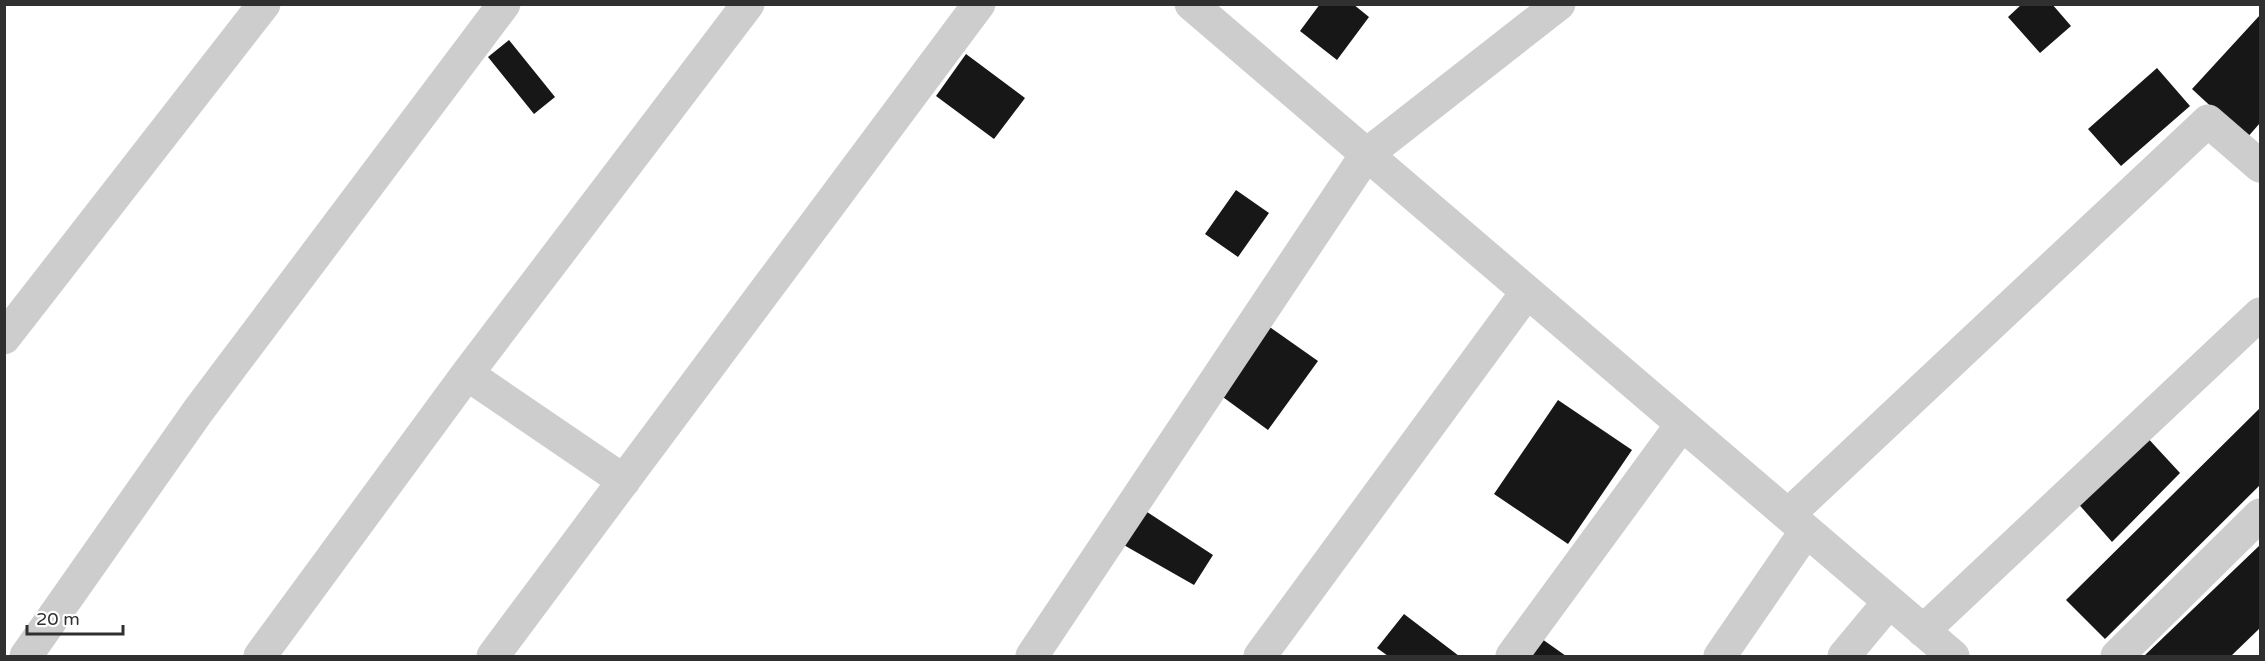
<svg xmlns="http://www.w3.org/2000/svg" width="2265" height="661" viewBox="0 0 2265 661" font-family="'Varela Round',sans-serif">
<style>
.building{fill:#171717}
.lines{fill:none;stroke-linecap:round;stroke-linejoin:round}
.minor{stroke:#cdcdcd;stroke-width:33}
</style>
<rect width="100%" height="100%" fill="#fff"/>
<path class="building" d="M1320,4H1353L1369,17L1337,60L1300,31Z
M2022,4H2052L2071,26L2040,53L2008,17Z
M2260,15V123L2246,139L2192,89Z
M509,40L555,97L534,114L488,57Z
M966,54L1025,98L994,139L936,96Z
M2157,68L2190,106L2121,166L2088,129Z
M1236,190L1269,213L1238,257L1205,234Z
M1264,323L1318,361L1268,430L1216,392Z
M1558,400L1632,450L1568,544L1494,494Z
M2260,408V485L2105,639L2066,600Z
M2144,434L2180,473L2112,542L2075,500Z
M1144,510L1213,555L1194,585L1122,544Z
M2260,545V628L2231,656H2144Z
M1404,614L1459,656H1388L1377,648Z
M1542,639L1566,656H1528Z"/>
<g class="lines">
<path class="minor" d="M1191,4L1953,656
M4,338L264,4
M467,374L624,481
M1788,515L2208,121L2260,166
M1923,631L2260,314
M26,656L198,411L504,4
M260,656L467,374L748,4
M493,656L979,4
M1032,656L1366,155L1559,4
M1260,656L1527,292
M1512,656L1682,424
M1720,656L1806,531
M1844,656L1889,602
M2117,656L2260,515"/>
</g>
<rect width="2265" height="661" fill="none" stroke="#303030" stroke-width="12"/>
<path d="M27 625v9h96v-9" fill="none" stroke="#303030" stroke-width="3"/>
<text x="36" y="625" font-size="18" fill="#303030" stroke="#ffffff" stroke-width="4.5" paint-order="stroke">20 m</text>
</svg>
